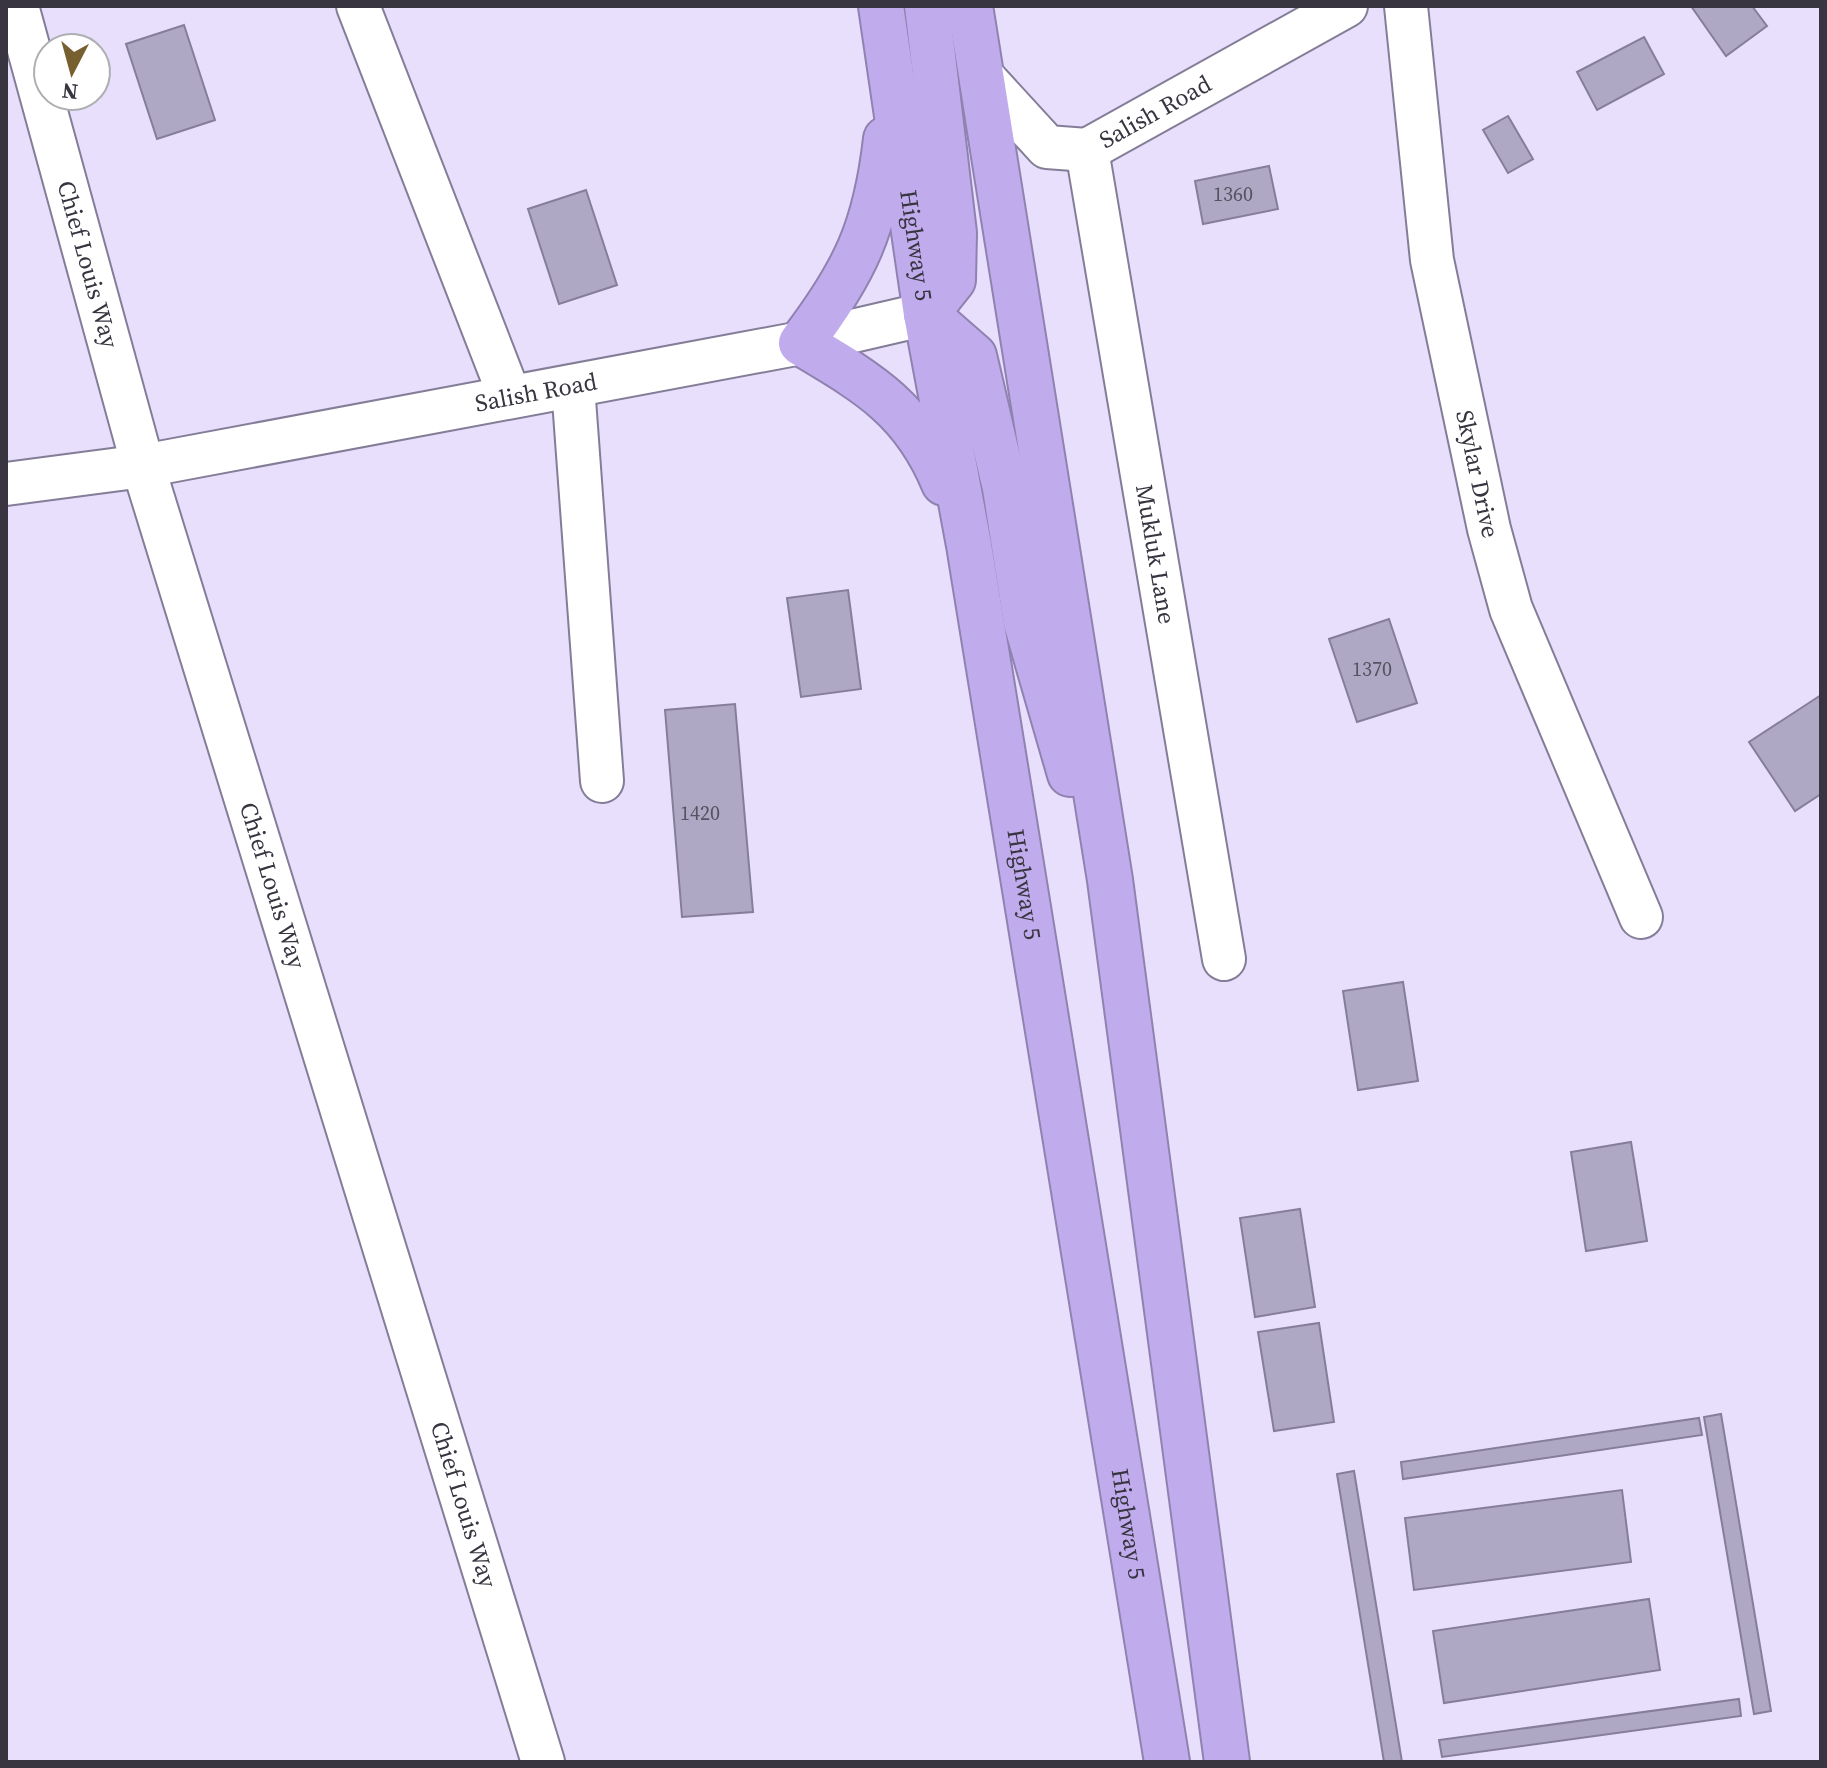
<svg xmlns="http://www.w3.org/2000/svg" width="1827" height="1768" viewBox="0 0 1827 1768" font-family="'Source Serif 4',serif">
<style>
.building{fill:#afa8c4;stroke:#867e99;stroke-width:2}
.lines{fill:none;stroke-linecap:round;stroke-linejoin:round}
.minor-casing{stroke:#847d97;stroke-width:46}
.highway-casing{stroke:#9082b0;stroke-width:48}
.minor{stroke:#fff;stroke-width:42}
.highway{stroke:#c0aced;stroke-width:44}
.labels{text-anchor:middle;stroke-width:6;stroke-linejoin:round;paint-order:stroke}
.number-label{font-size:20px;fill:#565261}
.street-label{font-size:24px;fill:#383540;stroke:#fff}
</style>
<rect width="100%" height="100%" fill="#e7dffc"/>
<path class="building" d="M1691,6H1752L1767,26L1726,56Z
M184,25L215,120L157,139L126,44Z
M1644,37L1664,74L1597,110L1577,72Z
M1508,116L1533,159L1508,173L1483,130Z
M1269,166L1278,209L1203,224L1195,181Z
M586,190L617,285L559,304L528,209Z
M848,590L861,689L801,697L787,598Z
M1389,619L1417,703L1357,722L1329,639Z
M1821,695V794L1795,811L1749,742Z
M735,704L753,912L682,917L665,710Z
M1403,982L1418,1081L1358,1090L1343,991Z
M1631,1142L1647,1241L1586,1251L1571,1152Z
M1300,1209L1315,1307L1255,1317L1240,1218Z
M1319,1323L1334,1422L1274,1431L1258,1332Z
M1721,1414L1771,1711L1754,1714L1704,1417Z
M1699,1418L1702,1435L1403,1479L1401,1462Z
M1354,1471L1402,1762H1384L1337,1474Z
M1622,1490L1631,1562L1414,1590L1405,1518Z
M1649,1599L1660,1670L1444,1703L1433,1631Z
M1739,1699L1741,1716L1442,1757L1439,1740Z"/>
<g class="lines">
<defs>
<g id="minor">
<path id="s1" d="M17,6L143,466L543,1762"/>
<path d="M358,6L510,397"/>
<path id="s2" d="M1406,6L1432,260L1489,529L1511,609L1641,917"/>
<path id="s3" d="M981,75L1047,147L1087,150L1346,6"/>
<path id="s4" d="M1087,150L1224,959"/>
<path d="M573,386L602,781"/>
<path id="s5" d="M6,484L143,466L801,343L926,314"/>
</g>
<g id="highway">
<path id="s6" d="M881,6L926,314L969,545L1167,1762"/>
<path d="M970,6L1110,880L1227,1762"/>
<path d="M886,139C876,228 855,272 801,343C868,383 913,408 944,483"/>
<path d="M926,314L974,356L1005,488L1026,622L1070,774"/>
<path d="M926,314L953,280L954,233L927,6"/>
</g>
</defs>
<use href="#minor" class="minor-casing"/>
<use href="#highway" class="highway-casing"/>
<use href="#minor" class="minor"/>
<use href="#highway" class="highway"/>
</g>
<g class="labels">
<g class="number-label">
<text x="1233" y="201">1360</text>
<text x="1372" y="676">1370</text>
<text x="700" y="820">1420</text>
</g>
<g class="street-label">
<text dy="8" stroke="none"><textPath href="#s3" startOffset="216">Salish Road</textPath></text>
<text dy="8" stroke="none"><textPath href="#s6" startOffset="242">Highway 5</textPath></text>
<text dy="8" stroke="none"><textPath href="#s1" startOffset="268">Chief Louis Way</textPath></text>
<text dy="8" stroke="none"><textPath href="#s5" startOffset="538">Salish Road</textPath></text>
<text dy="8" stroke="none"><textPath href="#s2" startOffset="474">Skylar Drive</textPath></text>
<text dy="8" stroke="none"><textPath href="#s4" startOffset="410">Mukluk Lane</textPath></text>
<text dy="8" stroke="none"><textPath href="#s6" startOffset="890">Highway 5</textPath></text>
<text dy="8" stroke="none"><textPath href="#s1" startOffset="916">Chief Louis Way</textPath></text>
<text dy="8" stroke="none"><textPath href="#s1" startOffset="1564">Chief Louis Way</textPath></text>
<text dy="8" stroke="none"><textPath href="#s6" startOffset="1538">Highway 5</textPath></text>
</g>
</g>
<rect width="1827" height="1768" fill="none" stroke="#383540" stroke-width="16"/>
<g transform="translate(72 72) rotate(186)"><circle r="38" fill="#ffffff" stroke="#afaeb3" stroke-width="2"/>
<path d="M0-6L14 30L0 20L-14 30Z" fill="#775f30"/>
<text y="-12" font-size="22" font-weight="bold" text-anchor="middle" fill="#383540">N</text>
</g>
</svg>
